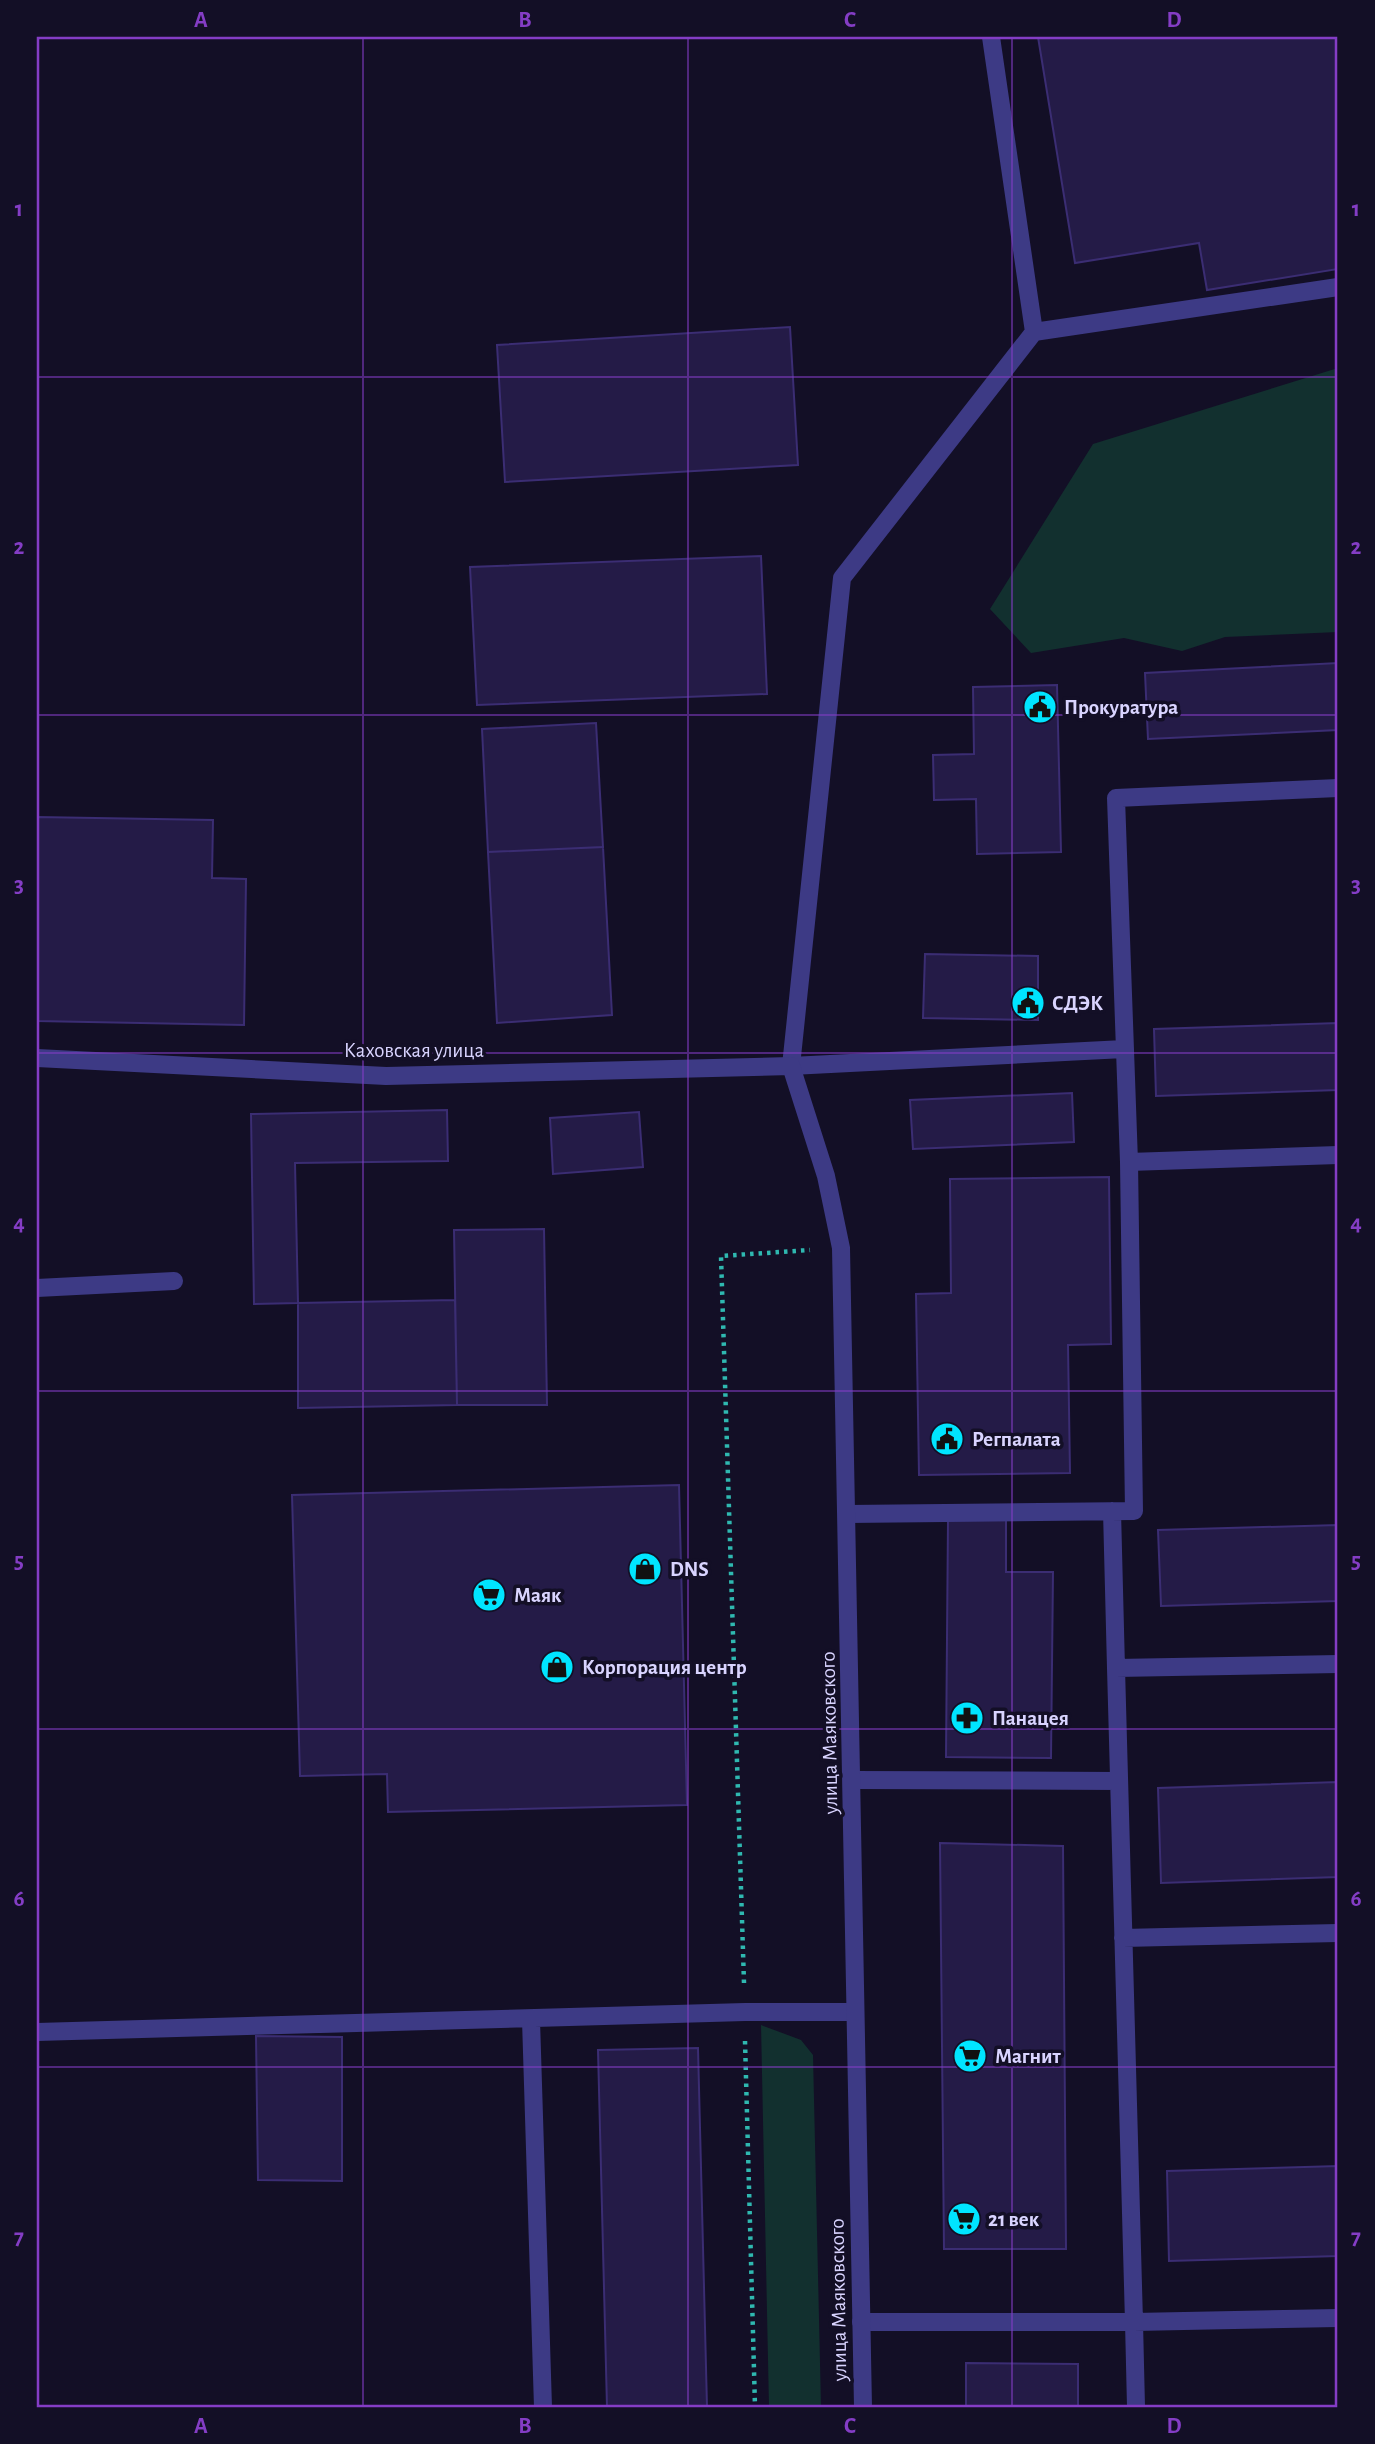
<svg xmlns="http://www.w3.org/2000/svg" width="1375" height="2444" viewBox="0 0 1375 2444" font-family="'Alegreya Sans',sans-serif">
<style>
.green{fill:#12302f}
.building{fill:#241b47;stroke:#3b2d73;stroke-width:2}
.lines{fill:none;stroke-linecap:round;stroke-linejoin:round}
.path{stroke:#2fb8b0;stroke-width:4.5;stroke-dasharray:3.5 5;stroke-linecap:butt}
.service{stroke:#3d3a85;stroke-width:18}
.minor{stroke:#3d3a85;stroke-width:18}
.grid{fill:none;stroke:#843dc5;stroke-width:2;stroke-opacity:0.55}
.labels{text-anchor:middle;stroke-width:7;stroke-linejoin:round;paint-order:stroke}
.poi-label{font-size:21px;font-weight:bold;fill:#d9d4ff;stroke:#130f26;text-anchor:start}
.street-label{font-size:21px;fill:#d9d4ff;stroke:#130f26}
.neatline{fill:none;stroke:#843dc5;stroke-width:2.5}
.grid-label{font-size:23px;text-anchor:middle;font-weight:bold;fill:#843dc5}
</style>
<rect width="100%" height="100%" fill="#130f26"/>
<path class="green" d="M1338,368V632L1225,637L1182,651L1124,638L1031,653L990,609L1093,444Z
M761,2025L801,2040L813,2055L821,2407H769Z"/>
<path class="building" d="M1038,37H1338V269L1207,290L1199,243L1075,263Z
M790,327L798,465L505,482L497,345Z
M761,556L767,694L477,705L470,567Z
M1338,663V730L1148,739L1145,673Z
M1057,685L1061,852L977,854L976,799L934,800L933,755L974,754L973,687Z
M596,723L603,847L488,852L482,729Z
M37,817L213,820L212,878L246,879L244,1025L37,1021Z
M603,847L612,1015L497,1023L488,852Z
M925,954L1038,956V1020L923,1018Z
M1338,1023V1090L1156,1096L1154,1029Z
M1072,1093L1074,1142L913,1149L910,1100Z
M447,1110L448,1161L295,1163L298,1303L254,1304L251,1114Z
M639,1112L643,1167L553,1174L550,1118Z
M1109,1177L1111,1344L1068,1345L1070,1473L919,1475L916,1294L951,1293L950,1179Z
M544,1229L547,1405H457L454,1230Z
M455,1300L457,1405L298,1408V1303Z
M679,1485L687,1805L388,1812L387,1774L300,1776L292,1495Z
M948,1520H1006V1572H1053L1051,1758L946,1757Z
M1338,1525V1601L1161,1606L1158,1530Z
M1338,1782V1877L1161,1883L1158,1788Z
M940,1843L1063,1846L1066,2249H944Z
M256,2036L342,2037V2181L258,2180Z
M698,2048L707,2407H607L598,2050Z
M1338,2166V2256L1169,2261L1167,2171Z
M966,2363L1078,2364V2407H966Z"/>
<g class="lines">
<path class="path" d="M744,1983L721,1256L810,1250
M745,2041L755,2407"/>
<path class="service" d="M991,37L1034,332
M1124,1049L791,1066L842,578L1034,332L1338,287
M1129,1162L1338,1155
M37,1288L174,1281
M1112,1511L1116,1668
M847,1514L1134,1511L1129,1162L1116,798L1338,788
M853,1780L1119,1781
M1123,1938L1338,1933
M531,2020L543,2407
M37,2032L745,2012H854
M861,2322H1134L1116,1668L1338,1664
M1136,2407L1134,2322L1338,2318"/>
<path class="minor" d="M37,1058L386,1076L791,1066L826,1176L841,1248L863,2407"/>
</g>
<path class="grid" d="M363,37V2407M688,37V2407M1012,37V2407M37,377H1338M37,715H1338M37,1053H1338M37,1391H1338M37,1729H1338M37,2067H1338"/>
<defs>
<symbol id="civic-disc" viewBox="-11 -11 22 22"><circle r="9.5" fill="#00e5ff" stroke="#130f26"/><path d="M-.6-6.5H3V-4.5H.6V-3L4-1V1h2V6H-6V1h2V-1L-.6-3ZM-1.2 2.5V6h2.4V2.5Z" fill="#111"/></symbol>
<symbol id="shop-disc" viewBox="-11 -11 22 22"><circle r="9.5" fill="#00e5ff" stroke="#130f26"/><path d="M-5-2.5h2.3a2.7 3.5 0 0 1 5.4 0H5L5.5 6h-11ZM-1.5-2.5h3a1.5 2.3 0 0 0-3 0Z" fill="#111"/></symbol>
<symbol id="supermarket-disc" viewBox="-11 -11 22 22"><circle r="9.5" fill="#00e5ff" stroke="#130f26"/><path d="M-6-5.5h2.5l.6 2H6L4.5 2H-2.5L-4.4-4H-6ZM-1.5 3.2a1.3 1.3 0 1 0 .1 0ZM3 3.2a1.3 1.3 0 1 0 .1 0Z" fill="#111"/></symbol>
<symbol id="pharmacy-disc" viewBox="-11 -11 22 22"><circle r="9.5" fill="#00e5ff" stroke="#130f26"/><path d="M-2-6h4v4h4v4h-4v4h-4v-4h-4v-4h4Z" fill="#111"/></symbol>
</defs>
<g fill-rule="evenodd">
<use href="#civic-disc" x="1021" y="688" width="38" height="38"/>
<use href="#civic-disc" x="1009" y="984" width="38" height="38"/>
<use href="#civic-disc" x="928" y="1420" width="38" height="38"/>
<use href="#shop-disc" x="626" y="1550" width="38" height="38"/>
<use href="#supermarket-disc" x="470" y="1576" width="38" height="38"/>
<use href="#shop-disc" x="538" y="1648" width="38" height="38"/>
<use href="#pharmacy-disc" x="948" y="1699" width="38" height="38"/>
<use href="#supermarket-disc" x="951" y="2037" width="38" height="38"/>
<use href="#supermarket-disc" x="945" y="2200" width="38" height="38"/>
</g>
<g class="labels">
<g class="poi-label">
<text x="1064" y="714">Прокуратура</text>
<text x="1052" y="1010">СДЭК</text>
<text x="972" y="1446">Регпалата</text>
<text x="670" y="1576">DNS</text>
<text x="514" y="1602">Маяк</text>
<text x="582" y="1674">Корпорация центр</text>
<text x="992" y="1725">Панацея</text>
<text x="995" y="2063">Магнит</text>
<text x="988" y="2226">21 век</text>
</g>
<g class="street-label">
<text x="414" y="1057">Каховская улица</text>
<text transform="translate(829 1733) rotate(-91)" y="7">улица Маяковского</text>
<text transform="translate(838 2300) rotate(-91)" y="7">улица Маяковского</text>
</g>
</g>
<rect width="1375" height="2444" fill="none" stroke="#130f26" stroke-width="77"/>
<rect x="38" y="38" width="1298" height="2368" class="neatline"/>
<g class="grid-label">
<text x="201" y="27">A</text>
<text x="525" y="27">B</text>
<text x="850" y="27">C</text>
<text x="1174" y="27">D</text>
<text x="19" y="216">1</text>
<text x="1356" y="216">1</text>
<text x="19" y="554">2</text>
<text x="1356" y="554">2</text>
<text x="19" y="892">3</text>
<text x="1356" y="892">3</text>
<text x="19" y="1230">4</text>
<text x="1356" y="1230">4</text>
<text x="19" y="1568">5</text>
<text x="1356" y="1568">5</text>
<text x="19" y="1906">6</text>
<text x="1356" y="1906">6</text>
<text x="19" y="2244">7</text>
<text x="1356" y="2244">7</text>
<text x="201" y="2433">A</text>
<text x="525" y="2433">B</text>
<text x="850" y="2433">C</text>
<text x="1174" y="2433">D</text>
</g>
</svg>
